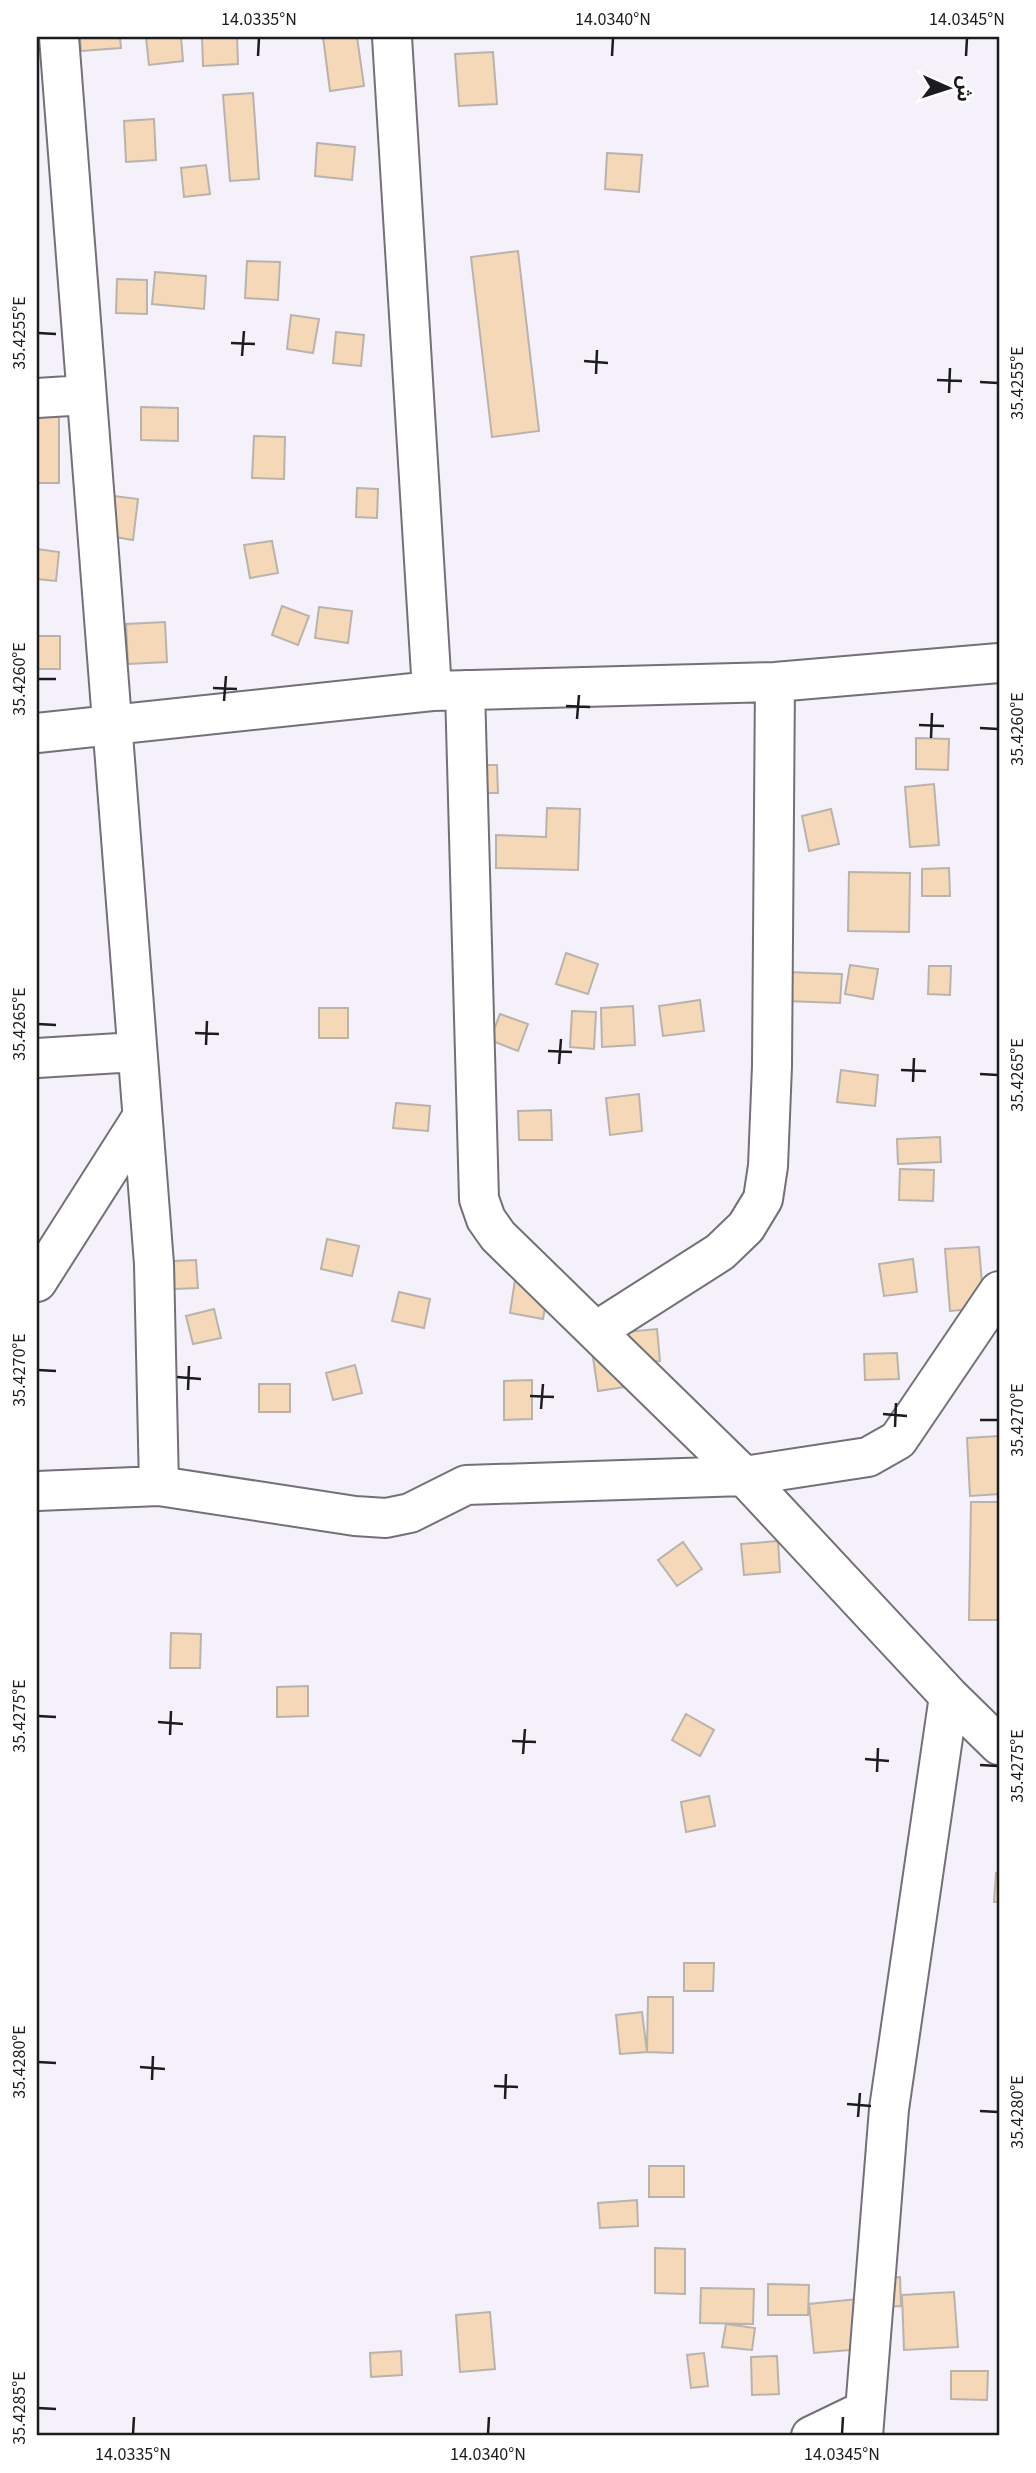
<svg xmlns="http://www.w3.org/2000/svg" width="1036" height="2473" viewBox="0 0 1036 2473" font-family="'Source Sans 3','Noto Sans Arabic',sans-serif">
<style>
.building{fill:#f5d8b8;stroke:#b9b3ac;stroke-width:2}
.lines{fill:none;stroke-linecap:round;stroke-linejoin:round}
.street-casing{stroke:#727078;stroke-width:42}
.street{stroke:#fff;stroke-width:38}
.ticks{fill:none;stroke:#1c1b1e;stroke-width:2.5}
.neatline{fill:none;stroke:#1c1b1e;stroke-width:2.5}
.ticks-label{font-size:18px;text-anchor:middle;fill:#1c1b1e}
</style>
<rect width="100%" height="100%" fill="#f4f1fa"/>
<path class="building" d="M80,37H120L121,48L81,51Z
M146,37H181L183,61L149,65Z
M202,37H237L238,64L203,66Z
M323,37H357L364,86L330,91Z
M493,52L497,104L459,106L455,54Z
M253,93L259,179L230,181L223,95Z
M154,119L156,160L126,162L124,121Z
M317,143L355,147L352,180L315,176Z
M607,153L642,155L639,192L605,189Z
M206,165L210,194L184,197L181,168Z
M518,251L539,431L492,437L471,257Z
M247,261L280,262L278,300L245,298Z
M155,272L206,276L204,309L152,304Z
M117,279L147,280V314L116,313Z
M291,315L319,319L313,353L287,349Z
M336,332L364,335L361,366L333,363Z
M141,407L178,408V441L141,440Z
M37,417H59V483H37Z
M254,436L285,437L284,479L252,478Z
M357,488L378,489L377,518L356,517Z
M114,496L138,499L133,540L109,536Z
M272,541L278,573L250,578L244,545Z
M37,549L59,552L56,581L37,579Z
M282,606L309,616L298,645L272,635Z
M319,607L352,611L348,643L315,638Z
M165,622L167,662L128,664L126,624Z
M37,636H60V669H37Z
M916,738L949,739L948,770L916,769Z
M465,765H497L498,793H465Z
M934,784L939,845L910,847L905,787Z
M547,808L580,809L578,870L496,868V835L546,837Z
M831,809L839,844L809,851L802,816Z
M949,868L950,896H922V869Z
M849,872L910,873L909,932L848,931Z
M566,953L598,964L588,994L556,984Z
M850,965L878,969L873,999L845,994Z
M929,966H951L950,995L928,994Z
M787,972L842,974L840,1003L785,1001Z
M700,1000L704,1031L663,1036L659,1006Z
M633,1006L635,1045L602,1047L601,1008Z
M319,1008H348V1038H319Z
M572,1011L596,1012L594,1049L570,1047Z
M500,1014L528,1024L518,1051L490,1040Z
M841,1070L878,1075L875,1106L837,1102Z
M639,1094L642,1131L610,1135L606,1098Z
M396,1103L430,1106L428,1131L393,1128Z
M551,1110L552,1140H519L518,1111Z
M940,1137L941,1162L898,1164L897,1139Z
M900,1169L934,1170L933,1201L899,1200Z
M327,1239L359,1246L352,1276L321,1269Z
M979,1247L984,1308L950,1311L945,1249Z
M913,1259L917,1292L884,1296L879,1264Z
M196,1260L198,1288L174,1289L173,1261Z
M515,1280L549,1286L543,1319L510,1313Z
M399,1292L430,1299L424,1328L392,1321Z
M214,1309L221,1338L193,1344L186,1316Z
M657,1329L660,1361L629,1364L626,1332Z
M619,1353L625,1387L598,1391L593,1357Z
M897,1353L899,1379L865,1380L864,1354Z
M355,1365L362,1393L333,1400L326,1373Z
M532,1380V1419L504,1420V1381Z
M259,1384H290V1412H259Z
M999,1436V1494L970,1496L967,1438Z
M971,1502H999V1620H969Z
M778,1541L780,1572L744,1575L741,1544Z
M683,1542L702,1569L677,1586L658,1560Z
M171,1633L201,1634L200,1668H170Z
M308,1686V1716L277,1717V1687Z
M686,1714L714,1730L700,1756L672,1740Z
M709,1796L715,1826L686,1832L681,1802Z
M996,1873L999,1874V1902H994Z
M684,1963H714L713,1991H684Z
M648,1997H673V2053L647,2052Z
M642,2012L647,2052L620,2054L616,2015Z
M649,2166H684V2197H649Z
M637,2200L638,2226L600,2228L598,2203Z
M655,2248L685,2249V2294L655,2293Z
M900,2277L901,2306L861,2307V2279Z
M768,2284L809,2285L808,2315H768Z
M701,2288L754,2289L753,2324L700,2323Z
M954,2292L958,2347L904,2350L902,2295Z
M857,2299L862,2349L814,2353L809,2304Z
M490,2312L495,2369L460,2372L456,2315Z
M726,2324L755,2328L752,2350L722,2347Z
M401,2351L402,2375L371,2377L370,2353Z
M704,2353L708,2386L691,2388L687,2355Z
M777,2356L779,2394L752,2395L751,2357Z
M951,2371H988L987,2400L951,2399Z"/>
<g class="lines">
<defs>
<path id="street" d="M59,37L154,1264L159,1486
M392,37L432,691L775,682L999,663
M37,398L86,395
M465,690L479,1199L486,1219L498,1236L744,1476L949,1696L999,1745
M37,733L432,691
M37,1058L136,1052
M37,1282L142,1117
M596,1331L720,1252L746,1227L763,1199L768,1166L772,1066L775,682
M37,1491L159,1486L355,1516L386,1518L410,1513L466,1485L744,1476L868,1457L898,1440L999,1291
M811,2436L865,2410
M863,2436L889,2109L949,1696"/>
</defs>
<use href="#street" class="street-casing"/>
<use href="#street" class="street"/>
</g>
<path class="ticks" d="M258,56L259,38M612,56L613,38M966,56L967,38M38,333L56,334M231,343L255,344M242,356L244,331M584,361L608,363M596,374L597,350M937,380L962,381M980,382L998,383M949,393L950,368M38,679H56M213,688L237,689M224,701L226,676M566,706L590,707M577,719L579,695M919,725L944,726M980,728L998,729M931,738L932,713M38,1024L56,1025M195,1033L219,1034M206,1045L207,1021M548,1051L572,1052M559,1064L561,1039M901,1070L926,1071M980,1074L998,1075M913,1082L914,1058M38,1370L56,1371M177,1377L201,1379M188,1390L189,1366M530,1396L554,1397M541,1409L543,1384M883,1414L907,1416M980,1420H998M895,1427L896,1403M38,1716L56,1717M158,1722L183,1724M170,1735L171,1711M512,1741L536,1742M523,1754L525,1729M865,1759L889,1761M980,1765L998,1766M877,1772L878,1748M38,2062L56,2063M140,2067L165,2069M152,2080L153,2056M494,2086L518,2087M505,2099L506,2074M847,2104L871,2106M980,2111L998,2112M858,2117L860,2093M38,2408L56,2409M133,2434L134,2417M488,2434L489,2417M842,2434L843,2417"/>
<rect width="1036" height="2473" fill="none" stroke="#ffffff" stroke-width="77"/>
<g transform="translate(948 88) rotate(93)" stroke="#ffffff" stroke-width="5" paint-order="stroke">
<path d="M0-5L12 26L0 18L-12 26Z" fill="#1c1b1e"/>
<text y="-10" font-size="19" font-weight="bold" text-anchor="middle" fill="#1c1b1e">ش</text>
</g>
<rect x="38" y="38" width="960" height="2396" class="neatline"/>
<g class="ticks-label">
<text x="259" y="25">14.0335°N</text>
<text x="613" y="25">14.0340°N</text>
<text x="967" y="25">14.0345°N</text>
<text transform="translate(19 333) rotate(-90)" y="6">35.4255°E</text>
<text transform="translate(1017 383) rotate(-90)" y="6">35.4255°E</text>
<text transform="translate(19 679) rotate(-90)" y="6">35.4260°E</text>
<text transform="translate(1017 729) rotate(-90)" y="6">35.4260°E</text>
<text transform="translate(19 1024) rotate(-90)" y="6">35.4265°E</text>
<text transform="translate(1017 1075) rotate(-90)" y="6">35.4265°E</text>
<text transform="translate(19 1370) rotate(-90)" y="6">35.4270°E</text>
<text transform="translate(1017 1420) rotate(-90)" y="6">35.4270°E</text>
<text transform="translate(19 1716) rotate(-90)" y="6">35.4275°E</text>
<text transform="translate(1017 1766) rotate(-90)" y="6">35.4275°E</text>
<text transform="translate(19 2062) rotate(-90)" y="6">35.4280°E</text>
<text transform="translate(1017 2112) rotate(-90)" y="6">35.4280°E</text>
<text transform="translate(19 2408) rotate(-90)" y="6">35.4285°E</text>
<text x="133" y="2460">14.0335°N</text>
<text x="488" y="2460">14.0340°N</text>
<text x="842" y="2460">14.0345°N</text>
</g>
</svg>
